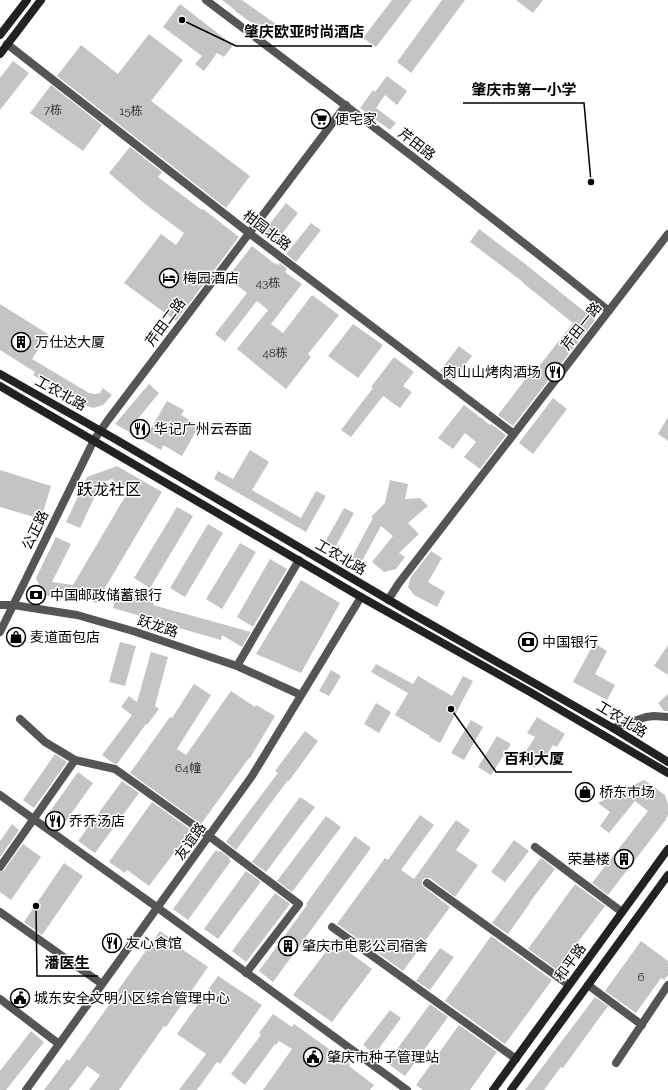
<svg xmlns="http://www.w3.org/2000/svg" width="668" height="1090" viewBox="0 0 668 1090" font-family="Raleway,'Noto Sans SC',sans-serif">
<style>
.building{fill:#c4c4c4}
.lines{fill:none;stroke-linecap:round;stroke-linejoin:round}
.street{stroke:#555;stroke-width:8}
.secondary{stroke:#222;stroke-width:8}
.labels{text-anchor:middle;stroke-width:3;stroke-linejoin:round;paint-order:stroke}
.number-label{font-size:12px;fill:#313131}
.poi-label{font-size:14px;fill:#000;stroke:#fff;text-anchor:start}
.street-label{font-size:14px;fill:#000;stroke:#fff}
.quarter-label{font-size:16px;fill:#000;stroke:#fff}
.leader{fill:none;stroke:#000;stroke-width:1.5}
.callout-dot{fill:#000;stroke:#fff;stroke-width:1.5}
.callout-label{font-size:15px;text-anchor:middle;font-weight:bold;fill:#000;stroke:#fff;stroke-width:3;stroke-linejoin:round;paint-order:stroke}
</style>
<rect width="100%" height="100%" fill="#fff"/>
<path class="building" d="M222,0H242L280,27L272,38L235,11V10Z
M392,0H412L376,47L363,38Z
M442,0H465L411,73L397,62Z
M516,0H543L533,13Z
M180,4L233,45L224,57L217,53L204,71L195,64L202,56L163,27Z
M149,34L183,60L151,101L250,176L226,208L57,76L81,45L118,74Z
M13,61L29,73L0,110V78Z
M387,76L407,91L397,105L385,95L376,108L396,123L390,130L360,108L373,90L375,92Z
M51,85L102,125L83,151L30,113Z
M130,147L162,172L158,177L202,210L203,209L239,237L176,321L124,283L161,234L176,245L184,233L145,204L109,173Z
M286,203L298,213L274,244L262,234Z
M311,223L321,230L296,262L286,254Z
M479,229L524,263L595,320L513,426L498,415L534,368L536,370L573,323L523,283V282L470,242Z
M252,246L275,264L276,263L278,265L280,263L287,269L285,272L302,284L271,324L283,333L312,295L339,315L308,354L311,357L286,389L237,349L268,310L257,301L225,342L215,334L247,293L227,278Z
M0,304L48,334L32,359L89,393L95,394L100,393L103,388L112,395L103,405L93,408L85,405L33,375L35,372L0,350Z
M353,324L383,345L358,378L328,356Z
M459,346L472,356L453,381L440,371Z
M394,357L414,372L403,386L412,392L400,408L383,396L351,437L341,430L373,388L371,387Z
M149,384L159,393L136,421L150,430L167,401L184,410L181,415L199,426L182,456L163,445L161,450L115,424Z
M553,398L567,409L533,454L519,443Z
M464,405L490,425L491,424L506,435L480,469L464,457L476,442L465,433L453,449L438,438Z
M668,417V441L658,434Z
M250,450L269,462L252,490L301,518L316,491L326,496L306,532L214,479L218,471L233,479Z
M117,466L162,492L96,603L80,594L79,601L50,597L43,593L36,578L56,537L71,544L52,582L73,585L129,490L112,479L101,483L80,528L66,522L87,477Z
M0,470L51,486L41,519L0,507Z
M390,480L408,484L405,499L420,498L428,506L408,523L419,534L399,553L405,557L396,569L384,572L372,562L393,536L381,526L361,563H358L351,559L373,518L371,517L385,503Z
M177,507L193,516L150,588L134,578Z
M344,508L354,513L334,549L324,544Z
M208,524L223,533L185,597L170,588Z
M240,543L256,552L222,609L206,599Z
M431,551L442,558L428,582L445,592L437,607L414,595L408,587L411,577Z
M270,559L287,569L253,627L237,617Z
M301,580L340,603L301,673L256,654Z
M117,593L154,603L153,605L251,632L242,647L222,635L221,640L161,623V622L113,608Z
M120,642L136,646L125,686L109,682Z
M594,643L607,651L595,674L615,685L607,700L573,682Z
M668,645V675L654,666Z
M151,652L168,657L155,706L159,709L147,725L146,724L117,764L113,763L102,755L132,715L121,707L129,696L137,702Z
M376,664L413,684L418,676L452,696L463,676L473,681L440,743L429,737L430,736L395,715L408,693L371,672Z
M331,670L341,676L329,696L319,691Z
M194,684L211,695L177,749L186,755L231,691L255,707L256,705L275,716L250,758H249L201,824L130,773L170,717L172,718Z
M668,694V711H664L658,703Z
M376,703L391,712L379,733L364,724Z
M537,717L565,734L557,747L553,745L546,757L543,755L535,768L521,759L535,737L527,733Z
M471,720L483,727L464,760L451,753Z
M305,731L318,741L289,781L288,780L236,850L226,842L278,773L275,771Z
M497,736L511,744L491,775L478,767Z
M55,754L67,762L34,808L23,800Z
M78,772L93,783L61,828L46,817Z
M644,780L665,795L668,804V815L665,821L608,895L592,883L648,811L635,801L609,833L600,826L610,812L598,803Z
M122,781L139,793L95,853L78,841Z
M300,797L315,807L266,872L252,862Z
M152,802L191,830L149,886L127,870L125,873L109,862Z
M420,815L434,825L401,870L414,879L456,820L470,830L456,850L478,865L455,897L430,878H425L422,880V885L424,887L450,907L403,971L337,924L385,858L388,860Z
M326,816L341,827L292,892L277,881Z
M12,824L19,830L0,857V841Z
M355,836L371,848L273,982L259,971L307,905L306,904Z
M514,840L529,851L505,882L491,872Z
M23,844L41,857L11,900L0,892V872L4,870Z
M216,850L219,852L220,851L230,858L229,859L231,861L188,920L173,909Z
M541,858L555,869L530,902V903L508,934L492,923L515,892Z
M64,863L83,876L42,935L24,922Z
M246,871L260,881V883L218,939L204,929Z
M575,884L605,906L557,970L528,949Z
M275,893L290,904L246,962L232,951Z
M160,931L180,945L179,947L208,967L166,1027L164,1026L119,1090H89L100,1075L87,1066L69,1090H44L67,1059L69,1061L117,994L116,993Z
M491,936L552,980L505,1044L445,1001Z
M337,937L352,948L349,952L372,969L332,1022L293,995Z
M641,941L668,961V975L664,980L661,978L636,1013L605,991Z
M440,948L454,957L430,990L416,981Z
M218,976L262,1005L220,1064L217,1062L197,1090H179L206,1054L177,1034Z
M595,997L608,1006L563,1068L561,1067L544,1090H525Z
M430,1004L448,1017L405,1076L387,1063Z
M390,1010L401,1018L375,1054L363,1045Z
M273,1014L292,1027L294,1024L350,1064L349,1066L374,1085L370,1090H263L292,1049L279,1041L276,1045L275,1044L245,1085L231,1074L261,1035L259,1033Z
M459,1025L497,1052L470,1090H423L416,1085Z
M31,1031L44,1042L6,1090H0V1071Z"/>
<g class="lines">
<path class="street" d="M206,0C341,102 477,204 609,311
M7,44L249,233L514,434
M388,600L399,583L668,234
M0,605H13L77,615L133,631L237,666L301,695
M0,632L94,440L108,420L346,105
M237,666L299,560
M20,719L45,742L75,760L115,769L209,836L299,904L246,973
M613,728L646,717L654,716L668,717
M0,795L158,908L407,1090
M535,847L622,912
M0,867L75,760
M427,883L569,985
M0,912L102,984
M332,927L516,1059
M588,985L642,1025
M0,999L59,1044
M616,1063L668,985
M26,1090L252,776L361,597"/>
<path class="secondary" d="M0,35L27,0
M0,54L41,0
M0,374L115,439L411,613L613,728L668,762
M0,386L361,597L530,692L668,773
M493,1090L668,849
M511,1090L588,985L668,875"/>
</g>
<defs>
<symbol id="supermarket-ring" viewBox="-11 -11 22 22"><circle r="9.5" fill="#fff" stroke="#000" stroke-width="1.5"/><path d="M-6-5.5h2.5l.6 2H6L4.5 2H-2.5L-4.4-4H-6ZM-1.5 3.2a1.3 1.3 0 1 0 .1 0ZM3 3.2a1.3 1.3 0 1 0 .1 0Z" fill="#000"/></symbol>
<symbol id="hotel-ring" viewBox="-11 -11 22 22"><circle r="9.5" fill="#fff" stroke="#000" stroke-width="1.5"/><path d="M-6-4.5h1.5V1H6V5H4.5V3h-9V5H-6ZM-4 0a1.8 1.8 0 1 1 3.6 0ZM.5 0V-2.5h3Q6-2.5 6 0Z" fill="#000"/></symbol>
<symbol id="building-ring" viewBox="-11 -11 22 22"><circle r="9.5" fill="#fff" stroke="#000" stroke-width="1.5"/><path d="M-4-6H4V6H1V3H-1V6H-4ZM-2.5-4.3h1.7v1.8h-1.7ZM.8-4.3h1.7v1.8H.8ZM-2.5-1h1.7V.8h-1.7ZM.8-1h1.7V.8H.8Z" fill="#000"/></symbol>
<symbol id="restaurant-ring" viewBox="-11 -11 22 22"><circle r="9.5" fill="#fff" stroke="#000" stroke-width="1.5"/><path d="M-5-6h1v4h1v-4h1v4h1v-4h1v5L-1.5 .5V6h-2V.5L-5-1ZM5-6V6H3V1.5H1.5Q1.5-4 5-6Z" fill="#000"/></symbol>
<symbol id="bank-ring" viewBox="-11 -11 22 22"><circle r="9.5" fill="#fff" stroke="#000" stroke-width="1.5"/><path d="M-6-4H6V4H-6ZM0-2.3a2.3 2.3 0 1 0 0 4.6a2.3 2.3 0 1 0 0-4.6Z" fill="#000"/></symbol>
<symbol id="shop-ring" viewBox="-11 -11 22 22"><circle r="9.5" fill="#fff" stroke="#000" stroke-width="1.5"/><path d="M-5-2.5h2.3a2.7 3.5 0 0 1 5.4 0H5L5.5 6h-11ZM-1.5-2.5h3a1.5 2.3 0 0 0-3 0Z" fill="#000"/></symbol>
<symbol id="civic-ring" viewBox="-11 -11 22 22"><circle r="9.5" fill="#fff" stroke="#000" stroke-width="1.5"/><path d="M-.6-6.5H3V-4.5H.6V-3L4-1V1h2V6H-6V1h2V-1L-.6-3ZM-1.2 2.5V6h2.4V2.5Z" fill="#000"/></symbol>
</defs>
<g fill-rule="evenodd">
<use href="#supermarket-ring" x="310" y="108" width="22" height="22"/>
<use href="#hotel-ring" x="158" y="267" width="22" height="22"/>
<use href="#building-ring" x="10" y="331" width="22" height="22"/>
<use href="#restaurant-ring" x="544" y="361" width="22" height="22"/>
<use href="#restaurant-ring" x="129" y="418" width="22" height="22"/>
<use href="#bank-ring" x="25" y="584" width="22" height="22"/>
<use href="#shop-ring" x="5" y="626" width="22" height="22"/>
<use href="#bank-ring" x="517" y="631" width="22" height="22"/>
<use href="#shop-ring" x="574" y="781" width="22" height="22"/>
<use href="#restaurant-ring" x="44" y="810" width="22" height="22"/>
<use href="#building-ring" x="613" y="848" width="22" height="22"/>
<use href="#restaurant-ring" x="101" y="932" width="22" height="22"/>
<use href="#building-ring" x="277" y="935" width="22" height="22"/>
<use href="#civic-ring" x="9" y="987" width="22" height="22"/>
<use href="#civic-ring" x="302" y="1046" width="22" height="22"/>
</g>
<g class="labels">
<g class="number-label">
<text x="53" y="114">7栋</text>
<text x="131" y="115">15栋</text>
<text x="268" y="287">43栋</text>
<text x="275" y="357">48栋</text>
<text x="188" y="772">64幢</text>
<text x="641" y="981">6</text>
</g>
<g class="poi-label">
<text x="335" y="124">便宅家</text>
<text x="183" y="283">梅园酒店</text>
<text x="35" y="347">万仕达大厦</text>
<text x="541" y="377" text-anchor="end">肉山山烤肉酒场</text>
<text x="154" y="434">华记广州云吞面</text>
<text x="50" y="600">中国邮政储蓄银行</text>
<text x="30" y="642">麦道面包店</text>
<text x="542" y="647">中国银行</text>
<text x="599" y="797">桥东市场</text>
<text x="69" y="826">乔乔汤店</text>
<text x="610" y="864" text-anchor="end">荣基楼</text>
<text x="126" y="948">友心食馆</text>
<text x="302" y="951">肇庆市电影公司宿舍</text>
<text x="34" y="1003">城东安全文明小区综合管理中心</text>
<text x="327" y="1062">肇庆市种子管理站</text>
</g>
<g class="street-label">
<text transform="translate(417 144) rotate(38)" y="5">芹田路</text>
<text transform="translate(267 230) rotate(37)" y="5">柑园北路</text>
<text transform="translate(165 322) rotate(-53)" y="5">芹田二路</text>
<text transform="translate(581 326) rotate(-52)" y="5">芹田一路</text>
<text transform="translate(61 393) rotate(29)" y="5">工农北路</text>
<text transform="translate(35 530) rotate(-64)" y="5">公正路</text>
<text transform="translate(341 557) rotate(30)" y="5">工农北路</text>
<text transform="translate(158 626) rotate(18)" y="5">跃龙路</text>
<text transform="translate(622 719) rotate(31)" y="5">工农北路</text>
<text transform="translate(190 841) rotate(-54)" y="5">友谊路</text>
<text transform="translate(570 962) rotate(-54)" y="5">和平路</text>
</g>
<g class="quarter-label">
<text x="109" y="495">跃龙社区</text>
</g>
</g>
<path class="leader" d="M182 20L236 46H372M591 182L584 103H463M451 709L496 772H572M36 906L37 976H98"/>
<g class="callout-dot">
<circle cx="182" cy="20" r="4"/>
<circle cx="591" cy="182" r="4"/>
<circle cx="451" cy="709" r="4"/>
<circle cx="36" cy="906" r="4"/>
</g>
<g class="callout-label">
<text x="304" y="37">肇庆欧亚时尚酒店</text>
<text x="524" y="95">肇庆市第一小学</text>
<text x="534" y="764">百利大厦</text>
<text x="67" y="968">潘医生</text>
</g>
</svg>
